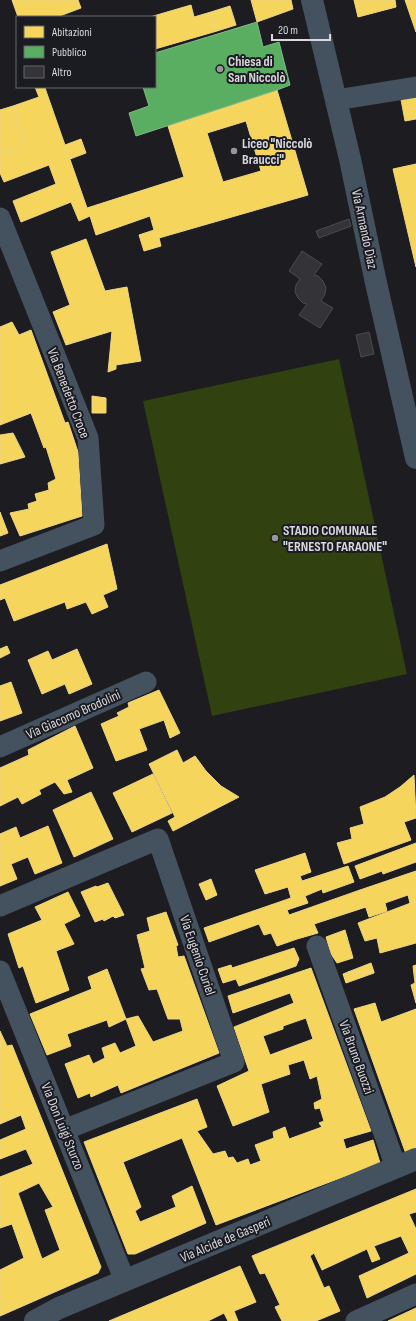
<svg xmlns="http://www.w3.org/2000/svg" width="416" height="1321" viewBox="0 0 416 1321" font-family="'Sofia Sans Condensed',sans-serif">
<style>
.green{fill:#31410f}
.homes{fill:#f6d55c;stroke:#edd683;fill-rule:evenodd}
.public{fill:#5aae61;stroke:#80bb86}
.building{fill:#343337;stroke:#4c4b4f}
.lines{fill:none;stroke-linecap:round;stroke-linejoin:round}
.minor{stroke:#44525f;stroke-width:21}
.tertiary{stroke:#44525f;stroke-width:22}
.poi-dot{fill:#96969b;stroke:#1b1b22;stroke-width:1.5}
.labels{text-anchor:middle;stroke-width:4;stroke-linejoin:round;paint-order:stroke}
.poi-label{font-size:14px;font-weight:bold;fill:#d8d8dd;stroke:#1b1b22;text-anchor:start}
.street-label{font-size:14px;fill:#d8d8dd;stroke:#1b1b22}
</style>
<rect width="100%" height="100%" fill="#1c1c21"/>
<path class="green" d="M339,359L407,674L212,716L143,401Z"/>
<path class="homes" d="M12,0H78L81,8L57,17H18Z
M251,0H291L293,9L257,22Z
M354,0H395L396,7L358,17Z
M405,0H416V32Z
M191,5L194,17L211,12L217,31L155,49V17H150Z
M230,6L236,25L217,31L211,12Z
M35,87H48L45,88L87,208L184,177L168,126L277,90L308,195L159,238L161,246L144,251L139,235L154,230L150,216L96,235L90,216L79,221L71,202L21,222L13,201L56,184L49,165L4,182L0,173V155L26,147L13,106L39,97ZM246,121L261,171L223,182L207,133Z
M416,92V119L405,121L400,94Z
M13,106L26,147L0,155V110Z
M81,139L86,153L70,159L65,145Z
M416,164V267L393,169Z
M86,239L105,291L127,287L141,361L116,365V369L108,372L112,331L66,345L53,312L70,305L51,252Z
M12,322L19,335L31,330L65,423L68,422L78,452L82,516L20,536L10,513L29,509L28,504L37,501L35,494L49,490L48,483L56,479L46,447L44,448L31,413L0,425V327Z
M92,396L106,398V413H92Z
M13,433L25,457L0,464V435Z
M0,512L8,533L0,536Z
M107,544L117,589L103,595L108,607L92,614L86,602L67,609L65,602L14,621L5,598L0,600V585Z
M7,646L10,653L0,658V649Z
M77,649L92,684L69,694L65,684L42,694L28,660L48,651L52,660Z
M11,682L22,713L0,721V686Z
M159,690L180,733L170,738L164,720L139,729L147,750L116,761L101,724L119,716L117,713L129,707L128,703Z
M75,726L93,768L67,780L72,792L64,794L55,782L39,790L41,794L22,804L18,797L0,806V768L29,755L28,750Z
M177,750L183,763L195,756L206,771L221,786L239,797L173,831L168,821L175,817L149,764Z
M153,774L172,813L132,832L113,793Z
M414,775L416,818L404,822L411,840L344,864L337,843L352,839L350,828L364,824L360,807L385,797L400,787Z
M91,792L113,839L74,857L53,810Z
M48,826L62,863L35,874L28,857L11,864L17,879L0,886V834L16,827L20,838Z
M416,843V862L383,874L382,871L360,879L355,866Z
M305,853L311,872L300,876L302,881L348,866L354,882L323,893L322,889L305,896L308,903L287,910L289,915L360,890L366,907L314,924L318,933L297,939L277,946L271,933L264,935L259,924L209,942L204,928L291,898L288,887L265,894L255,870Z
M416,871V901L410,903L408,895L385,903L387,911L369,917L360,890Z
M211,879L217,895L206,900L199,884Z
M108,883L124,915L115,918L113,916L104,921L103,919L95,922L81,892L96,886L97,887Z
M68,892L80,916L64,924L74,944L56,951L69,990L36,1003L23,966L19,968L8,934L42,920L35,907Z
M416,901V943L380,953L377,938L365,941L358,923Z
M166,912L178,945L176,946L178,957L184,956L219,1053L121,1093L118,1085L91,1097L90,1093L78,1098L65,1064L89,1055L93,1064L105,1058L102,1048L115,1043L120,1053L136,1046L126,1019L138,1016L153,1042L183,1031L180,1019H168L157,989L149,990L141,969L145,968L137,935L150,931L147,918Z
M345,930L353,958L337,963L331,954L326,937Z
M294,948L299,959L296,966L239,986L236,979L223,983L218,969L231,965L232,968Z
M371,963L374,972H348Z
M416,965V1003L411,985L415,983L413,966Z
M311,968L371,1131L343,1139L346,1149L373,1140L380,1163L216,1225L182,1138L123,1162L141,1207L135,1211L140,1222L176,1207L172,1196L192,1186L206,1223L135,1254H128L84,1142L197,1099L207,1127L197,1131L213,1154L225,1151L228,1158L233,1157L237,1163L248,1159L250,1165L261,1161L255,1145L274,1138L273,1132L285,1127L289,1139L322,1127L319,1123L324,1121L320,1108L315,1109L314,1103L322,1099L317,1076L310,1079L304,1060L288,1065L290,1074L261,1084L269,1112L233,1126L217,1086L249,1071L234,1027L294,1003L290,993L233,1013L228,996ZM306,1018L313,1039L270,1055L263,1036L283,1029V1026Z
M107,969L126,1019L109,1027L107,1020L67,1034L71,1046L47,1055L30,1014L92,989L88,977Z
M348,972H374V973L346,983L343,974Z
M375,1003L381,1022L416,1009V1150L406,1154L354,1009Z
M0,1031L7,1046L12,1045L101,1267L98,1273L0,1316V1270L24,1258L12,1224L0,1228V1177L33,1164L26,1149L0,1159V1140L26,1129L21,1115L0,1124ZM39,1183L53,1207L45,1210L60,1250L42,1259L18,1193Z
M416,1189V1212L409,1214L416,1229V1274L367,1298L359,1276L409,1253L401,1236L374,1246L380,1259L372,1262L367,1249L322,1270L314,1253L310,1256L324,1288L329,1286L340,1311L316,1321H282L275,1307L280,1305L265,1273L260,1274L252,1256Z
M240,1266L256,1302L234,1311L238,1321H228L224,1313L208,1321H109Z
M416,1308V1321H388Z"/>
<path class="public" d="M257,22L263,47L279,42L290,85L277,90L136,136L129,113L149,106L143,87H155V53Z"/>
<path class="building" d="M349,219L351,226L319,238L316,231Z
M302,251L322,264L314,275L318,276L323,281L326,288L325,294L321,301L333,308L320,328L299,315L307,304L303,303L298,298L295,292L296,285L300,279L289,271Z
M369,332L374,354L361,357L356,335Z"/>
<g class="lines">
<path class="minor" d="M336,100L416,87
M0,218L88,438L94,525L0,561
M0,747L146,682
M0,906L158,839L234,1062L64,1130
M317,946L396,1167
M0,971L125,1281
M356,1321L416,1294"/>
<path class="tertiary" d="M312,0L350,159L376,283L416,458
M35,1321L59,1308L416,1159"/>
</g>
<g class="poi-dot">
<circle cx="220" cy="69" r="4"/>
<circle cx="234" cy="151" r="4"/>
<circle cx="275" cy="538" r="4"/>
</g>
<g class="labels">
<g class="poi-label">
<text x="228" y="66">Chiesa di<tspan x="228" dy="16">San Niccolò</tspan></text>
<text x="242" y="148">Liceo "Niccolò<tspan x="242" dy="16">Braucci"</tspan></text>
<text x="283" y="535">STADIO COMUNALE<tspan x="283" dy="16">"ERNESTO FARAONE"</tspan></text>
</g>
<g class="street-label">
<text transform="translate(365 229) rotate(78)" y="5">Via Armando Diaz</text>
<text transform="translate(69 393) rotate(69)" y="5">Via Benedetto Croce</text>
<text transform="translate(73 714) rotate(-24)" y="5">Via Giacomo Brodolini</text>
<text transform="translate(198 955) rotate(71)" y="5">Via Eugenio Curiel</text>
<text transform="translate(357 1057) rotate(70)" y="5">Via Bruno Buozzi</text>
<text transform="translate(63 1126) rotate(68)" y="5">Via Don Luigi Sturzo</text>
<text transform="translate(225 1239) rotate(-23)" y="5">Via Alcide de Gasperi</text>
</g>
</g>
<rect x="16" y="16" width="140" height="72" fill="#1b1b22" stroke="#67676d"/>
<rect x="24" y="26" width="20" height="12" fill="#f6d55c" stroke="#67676d"/>
<text x="52" y="36" font-size="12" fill="#d8d8dd">Abitazioni</text>
<rect x="24" y="46" width="20" height="12" fill="#5aae61" stroke="#67676d"/>
<text x="52" y="56" font-size="12" fill="#d8d8dd">Pubblico</text>
<rect x="24" y="66" width="20" height="12" fill="#343337" stroke="#67676d"/>
<text x="52" y="76" font-size="12" fill="#d8d8dd">Altro</text>
<path d="M272 34v6h58v-6" fill="none" stroke="#d8d8dd" stroke-width="2"/>
<text x="278" y="34" font-size="12" fill="#d8d8dd" stroke="#1b1b22" stroke-width="3" paint-order="stroke">20 m</text>
</svg>
